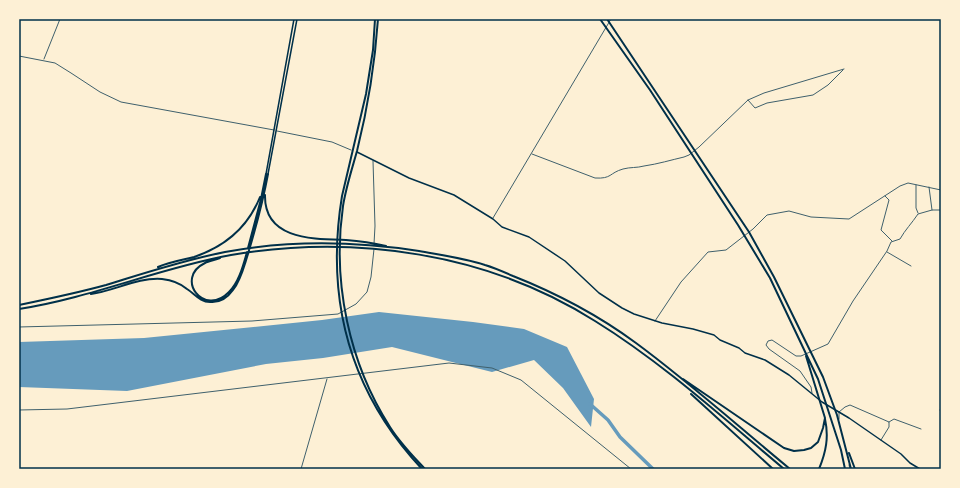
<svg xmlns="http://www.w3.org/2000/svg" width="960" height="488" viewBox="0 0 960 488" font-family="'Archivo Narrow',sans-serif">
<style>
.water{fill:#669bbc}
.lines{fill:none;stroke-linecap:round;stroke-linejoin:round}
.river{stroke:#669bbc;stroke-width:3.5}
.minor{stroke:#3f606c;stroke-width:1}
.tertiary{stroke:#3f606c;stroke-width:1}
.secondary{stroke:#003049;stroke-width:1.5}
.primary{stroke:#003049;stroke-width:1.5}
.trunk{stroke:#003049;stroke-width:2}
.motorway{stroke:#003049;stroke-width:2}
.neatline{fill:none;stroke:#003049;stroke-width:1.5}
</style>
<rect width="100%" height="100%" fill="#fdf0d5"/>
<path class="water" d="M379,312L473,322L524,329L567,347L594,399L591,427L563,388L534,360L492,372L392,347L323,358L266,364L127,391L19,387V342L144,338L322,320Z"/>
<g class="lines">
<path class="river" d="M590,404L608,420L620,437L653,469"/>
<path class="minor" d="M748,100L755,108L767,103L813,95L828,85L843,70
M532,154L595,178C612,179 609,173 623,169C630,167 637,168 644,166C658,164 671,160 684,157L689,155L699,147L748,100L764,93L844,69
M373,161L375,226L374,244
M916,185V208L918,213
M929,187L932,210
M885,196L889,200L881,230L892,241
M887,252L911,266
M655,321L681,282L708,252L726,250L753,229L767,215L789,211L811,217L849,219L900,186L908,183L941,190
M19,327L252,321L338,314L356,304L367,292L371,277L374,249
M812,393L811,387L800,371L769,349L766,345L768,341L772,340L796,356H801L828,344L853,301L887,251L891,242L900,239C905,230 912,223 918,214L932,210H941
M941,408L940,410L941,412
M839,419V412L845,407L850,405L889,422V427L881,440
M889,422L894,419L921,429
M849,465L850,469
M301,469L327,379"/>
<path class="tertiary" d="M19,56L55,63L71,73L100,92L121,102L274,130
M44,59L60,19
M277,131L332,142L351,150
M493,218L611,19
M19,410L67,409L449,363L492,368L521,380L631,469"/>
<path class="secondary" d="M357,152L409,178L454,195L493,219L502,227L529,237L565,261L599,293L622,308L634,314L662,323L693,329L714,335L720,340L739,348L745,353L765,360L789,375L822,402L849,418L901,454L910,463L920,469"/>
<path class="primary" d="M266,174L294,19
M268,174L297,19"/>
<path class="trunk" d="M375,19L373,50L366,94L342,196C325,300 350,392 422,469
M378,19C375,63 368,107 357,151C352,169 346,187 343,206C332,282 349,363 390,427C400,443 413,456 425,469"/>
<path class="motorway" d="M600,19L650,90L738,225L770,278L818,379L841,450L845,469
M607,19L749,232L774,277L823,377L837,415L851,469
M265,195C264,240 313,239 346,240C359,241 373,243 386,246
M248,248L261,199L266,174
M220,258C215,260 209,261 205,263C174,278 204,318 229,292C239,282 243,266 247,252
M158,267C169,262 182,260 194,257C224,247 248,227 260,197
M91,294C114,291 138,277 162,279C171,280 180,283 187,289C195,294 200,302 210,302C220,303 228,297 233,290C241,280 244,266 248,254C256,227 263,201 268,174
M19,305C48,299 77,293 106,285C145,273 184,260 225,252C289,240 354,241 419,251C441,255 464,258 485,265C495,268 504,272 513,276C556,293 598,315 636,343C689,382 739,427 790,469
M19,309C91,298 159,268 231,255C355,234 488,253 595,321C663,363 723,418 784,469
M683,379L784,448L794,451L804,450L811,448L818,442L823,428L825,418L806,356
M691,394L773,469
M849,453L855,469
M819,469C826,452 829,437 825,419"/>
</g>
<rect width="960" height="488" fill="none" stroke="#fdf0d5" stroke-width="40"/>
<rect x="20" y="20" width="920" height="448" class="neatline"/>
</svg>
